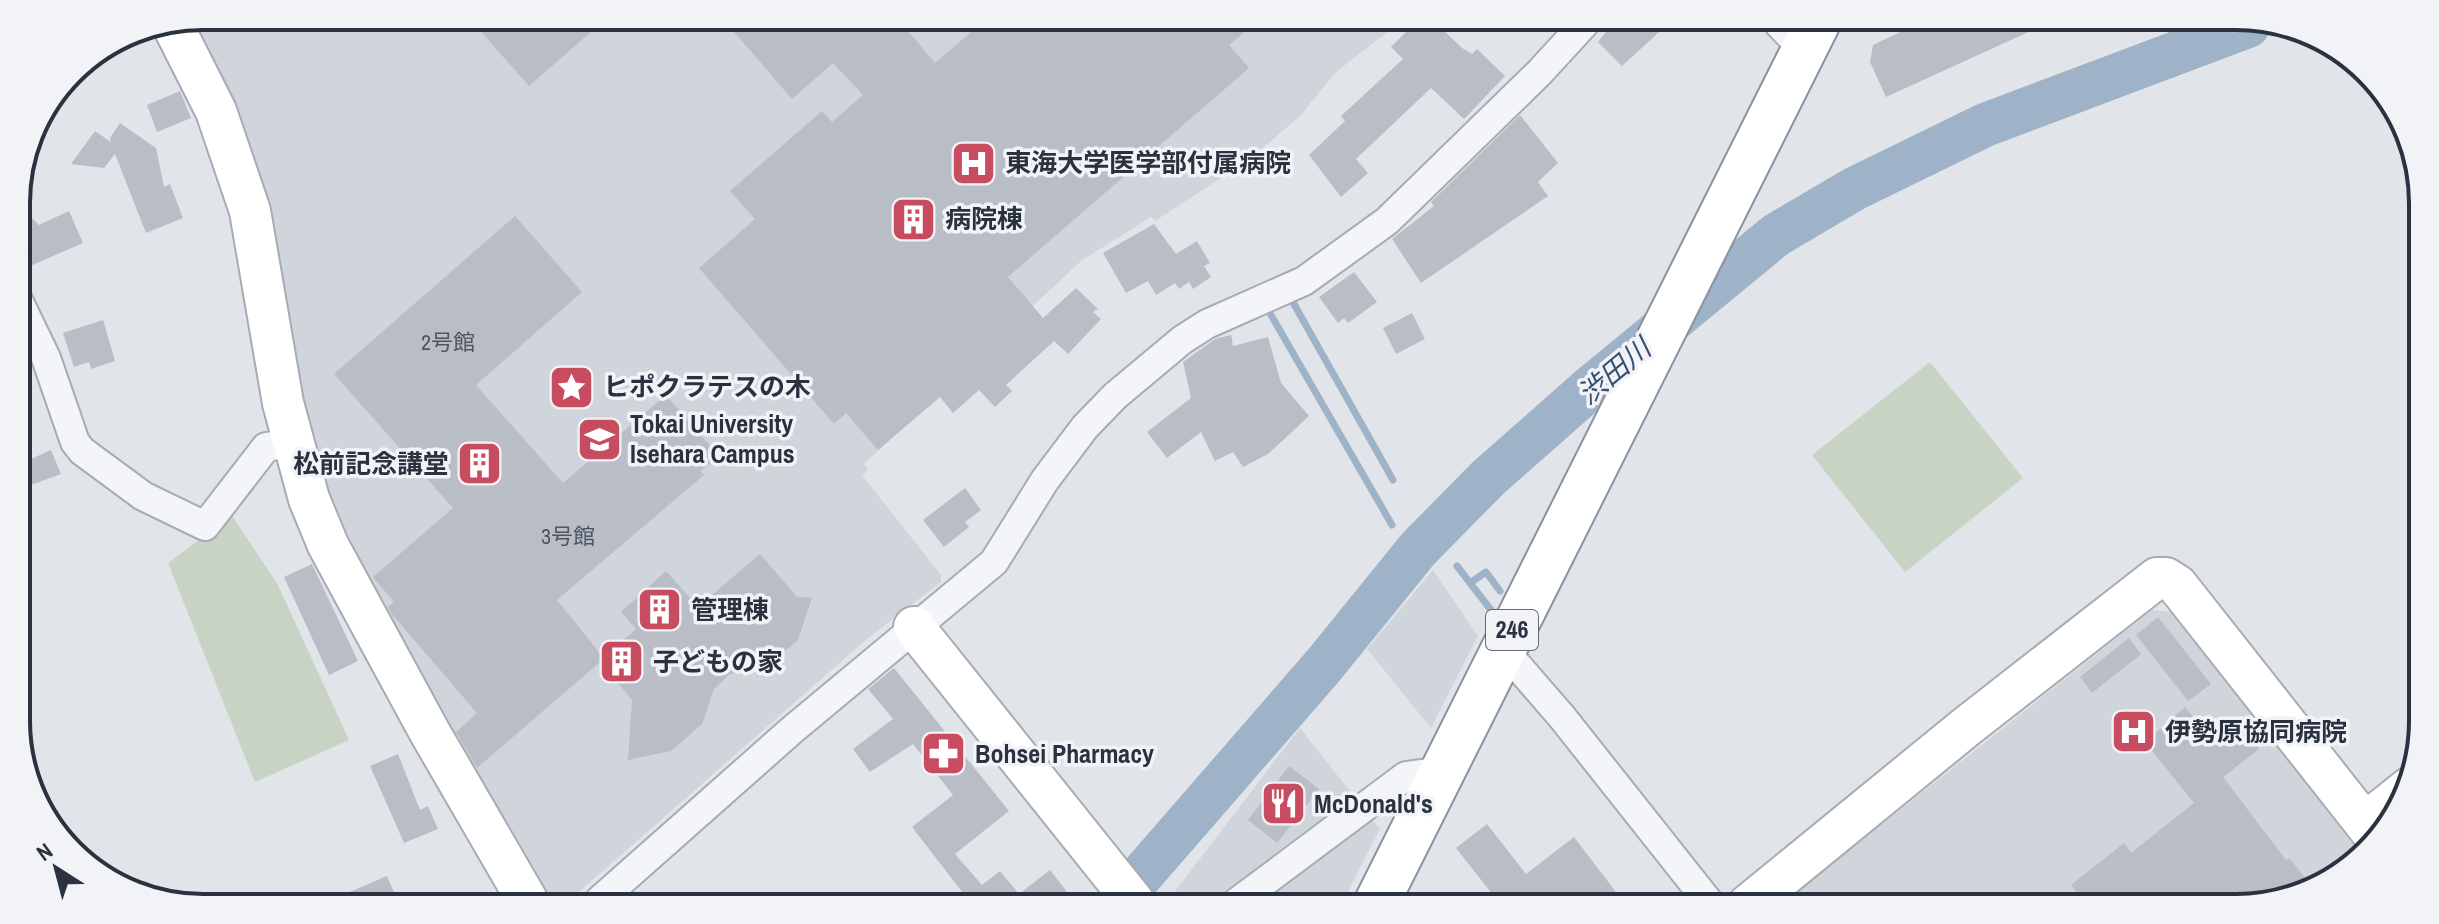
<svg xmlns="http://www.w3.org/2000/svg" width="2439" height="924" viewBox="0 0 2439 924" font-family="'Archivo Narrow','Noto Sans JP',sans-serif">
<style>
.built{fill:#d0d4db}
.green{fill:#c7d3c3}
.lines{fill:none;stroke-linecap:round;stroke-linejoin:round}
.stream{stroke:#9eb2c8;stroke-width:7}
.river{stroke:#9eb2c8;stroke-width:44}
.building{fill:#b9bec6}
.street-casing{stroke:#a6acb3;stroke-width:32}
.secondary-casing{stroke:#a6acb3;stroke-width:44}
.highway-casing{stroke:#89929f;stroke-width:48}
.street{stroke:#f4f5f8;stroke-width:28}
.secondary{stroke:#fff;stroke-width:40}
.highway{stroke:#fff;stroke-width:44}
.labels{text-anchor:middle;stroke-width:7;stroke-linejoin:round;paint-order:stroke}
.number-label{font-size:22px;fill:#4e5562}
.shield{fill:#f1f3f7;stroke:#666c77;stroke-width:2}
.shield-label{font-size:24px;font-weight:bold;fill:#2a3240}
.poi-label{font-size:26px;font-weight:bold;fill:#2a3240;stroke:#f1f3f7;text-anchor:start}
.water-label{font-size:28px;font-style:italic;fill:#365173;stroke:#f1f3f7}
.rim{fill:none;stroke:#2a3240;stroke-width:4}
</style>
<rect width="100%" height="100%" fill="#e1e5e9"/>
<path class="built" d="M203,16L1400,22L1335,73L1300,116L1250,159L1155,221L1151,217L1081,261L864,464L868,469L862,475L941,575V582L868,638L580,891L565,900L553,899L543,893L334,527L185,19Z
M1433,570L1478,636L1431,728L1367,649Z
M2152,610L2174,612L2363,851L2350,870L2248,908L1780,905Z
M1300,728L1380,829L1342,903H1180L1173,894Z"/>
<path class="green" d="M1930,362L2023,478L1905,572L1812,455Z
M232,516L278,585L349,740L255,782L168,563Z"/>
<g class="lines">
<path class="stream" d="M1290,297L1393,480
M1271,315L1392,525
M1404,539L1418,549
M1457,566L1491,610
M1470,583L1486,572L1500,591"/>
<path class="river" d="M1118,902L1324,665L1418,549L1488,478L1590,388L1776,235L1854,189L1985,125L2248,26"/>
</g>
<path class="building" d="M468,17L607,18L529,86Z
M722,18L898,19L935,63L985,20L1257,21L1229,45L1249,68L1008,277L1043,318L1076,288L1098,309L1093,312L1101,319L1068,354L1054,341L1006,385L1012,391L995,407L979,390L953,413L940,397L878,450L846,413L834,424L699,268L755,219L730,191L822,111L832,122L863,95L833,63L792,99Z
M1416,22H1435L1462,48L1472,54L1477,49L1505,76L1464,119L1431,88L1356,159L1368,173L1341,197L1309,155L1345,121L1341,116L1403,59L1391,47Z
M1613,23H1669L1622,66L1598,42Z
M1917,24L2044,25L1886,97L1870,62L1873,45Z
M180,91L191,118L157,132L147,105Z
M1520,115L1558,163L1538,182L1548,196L1421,283L1392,239L1434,206L1431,202Z
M120,123L156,148L164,187L170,184L183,218L146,233L115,154L104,168L71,164L95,131L111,142L110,138Z
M16,203L39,225L69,211L83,243L30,266L17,235Z
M515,216L582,292L476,385L563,483L666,395L719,456L700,471L704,475L557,600L603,657L636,629L621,612L666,571L698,607L760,554L797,597L812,598L798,640L767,667L730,674L714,689L702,724L671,751L628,760L632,700L600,662L477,768L456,732L477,713L391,613L388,607L394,602L373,577L453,508L334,374Z
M1154,224L1176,254L1197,241L1210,263L1204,266L1211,277L1193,289L1189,282L1179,289L1175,283L1156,295L1148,281L1126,293L1103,253Z
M1354,272L1377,302L1348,323L1344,318L1338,323L1319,297Z
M1412,313L1425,339L1396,354L1383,328Z
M103,320L115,361L91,369L89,362L74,367L63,333Z
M1231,335L1233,346L1268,337L1281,383L1309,416L1268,454L1243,467L1233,452L1215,461L1201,432L1167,458L1147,432L1191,398L1183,362L1215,339Z
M51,450L61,474L25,487L18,465Z
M965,488L981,510L965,522L969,527L944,547L923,520Z
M312,564L358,661L329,675L284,577Z
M2158,617L2211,684L2188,701L2136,635Z
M2129,638L2141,654L2092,693L2080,677Z
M894,668L1009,811L955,854L982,885L1000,871L1019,894L1050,870L1075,902H960L966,897L912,827L953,795L913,744L870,772L853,749L893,719L868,689Z
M2185,707L2209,736L2234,717L2259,749L2223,777L2286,860L2290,859L2310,884L2248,908L2088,907L2071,885L2124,843L2131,853L2194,803L2145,742Z
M398,754L420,810L428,806L438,829L404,843L370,766Z
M1289,766L1319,789L1277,843L1248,820Z
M1487,824L1526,874L1574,837L1626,905L1500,904L1456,848Z
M387,876L397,899H333Z"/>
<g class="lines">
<defs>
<path id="street" d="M1779,24L1804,50
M17,298L46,358L75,442L82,451L143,496L205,526L266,447L292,443
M1503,649L1562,717L1711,905
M600,900L792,730L994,562L1045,480L1085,427L1115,396L1182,340L1207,324L1304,281L1387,221L1539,73L1585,23
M1236,903L1406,776L1442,771"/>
<path id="secondary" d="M171,22L216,111L250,211L283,403L309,499L328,545L429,731L527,900
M914,627L1134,902
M2365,823L2409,788
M1748,905L1966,727L2157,578H2166L2177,585L2374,835"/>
<path id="highway" d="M1376,904L1817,24"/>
</defs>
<use href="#street" class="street-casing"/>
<use href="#secondary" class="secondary-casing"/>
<use href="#highway" class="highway-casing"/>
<use href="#street" class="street"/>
<use href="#secondary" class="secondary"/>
<use href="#highway" class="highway"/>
</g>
<defs>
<symbol id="hospital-square" viewBox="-11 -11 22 22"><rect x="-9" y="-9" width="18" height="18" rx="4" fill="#c84c60" stroke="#f1f3f7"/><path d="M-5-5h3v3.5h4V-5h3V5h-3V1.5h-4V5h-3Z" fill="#fff"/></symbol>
<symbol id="building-square" viewBox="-11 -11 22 22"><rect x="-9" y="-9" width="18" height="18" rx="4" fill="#c84c60" stroke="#f1f3f7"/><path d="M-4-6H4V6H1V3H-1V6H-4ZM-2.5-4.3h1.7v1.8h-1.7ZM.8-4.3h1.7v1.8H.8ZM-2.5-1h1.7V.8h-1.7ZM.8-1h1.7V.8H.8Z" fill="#fff"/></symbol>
<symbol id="sight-square" viewBox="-11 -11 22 22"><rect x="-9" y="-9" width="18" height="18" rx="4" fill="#c84c60" stroke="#f1f3f7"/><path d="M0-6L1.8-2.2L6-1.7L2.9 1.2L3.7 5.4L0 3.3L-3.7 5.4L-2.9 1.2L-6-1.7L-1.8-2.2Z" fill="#fff"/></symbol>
<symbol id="university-square" viewBox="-11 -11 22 22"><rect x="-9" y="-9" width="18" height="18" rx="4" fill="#c84c60" stroke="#f1f3f7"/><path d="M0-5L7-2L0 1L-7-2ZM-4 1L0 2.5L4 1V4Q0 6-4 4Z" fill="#fff"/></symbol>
<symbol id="pharmacy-square" viewBox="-11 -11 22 22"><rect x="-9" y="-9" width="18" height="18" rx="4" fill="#c84c60" stroke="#f1f3f7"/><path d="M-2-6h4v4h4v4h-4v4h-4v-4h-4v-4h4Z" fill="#fff"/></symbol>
<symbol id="restaurant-square" viewBox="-11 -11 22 22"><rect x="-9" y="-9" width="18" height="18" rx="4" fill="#c84c60" stroke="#f1f3f7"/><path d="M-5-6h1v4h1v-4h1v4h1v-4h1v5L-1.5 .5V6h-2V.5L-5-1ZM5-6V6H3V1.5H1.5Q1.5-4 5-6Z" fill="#fff"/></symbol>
</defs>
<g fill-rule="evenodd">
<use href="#hospital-square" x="948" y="138" width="51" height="51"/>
<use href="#building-square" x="888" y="194" width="51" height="51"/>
<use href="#sight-square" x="546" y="362" width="51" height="51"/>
<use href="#university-square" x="574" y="414" width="51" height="51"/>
<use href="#building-square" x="454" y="438" width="51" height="51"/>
<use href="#building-square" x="634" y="584" width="51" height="51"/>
<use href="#building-square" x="596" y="636" width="51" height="51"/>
<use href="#hospital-square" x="2108" y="706" width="51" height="51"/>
<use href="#pharmacy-square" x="918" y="728" width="51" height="51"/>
<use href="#restaurant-square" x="1258" y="778" width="51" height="51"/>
</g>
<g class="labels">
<g class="number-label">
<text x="448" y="350">2号館</text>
<text x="568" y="544">3号館</text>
</g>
<rect class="shield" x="1486" y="610" width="52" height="40" rx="6"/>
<g class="shield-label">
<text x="1512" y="638">246</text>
</g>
<g class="poi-label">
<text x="1005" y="172">東海大学医学部付属病院</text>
<text x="945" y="228">病院棟</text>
<text x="603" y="396">ヒポクラテスの木</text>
<text x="630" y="433">Tokai University<tspan x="630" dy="30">Isehara Campus</tspan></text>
<text x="449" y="473" text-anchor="end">松前記念講堂</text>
<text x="691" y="619">管理棟</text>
<text x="653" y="671">子どもの家</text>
<text x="2165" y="741">伊勢原協同病院</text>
<text x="975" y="763">Bohsei Pharmacy</text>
<text x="1314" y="813">McDonald's</text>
</g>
<g class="water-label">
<text transform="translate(1614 371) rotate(-40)" y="10">渋田川</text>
</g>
</g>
<path d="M0 0H2439V924H0ZM203 30H2236A173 173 0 0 1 2409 203V721A173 173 0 0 1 2236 894H203A173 173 0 0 1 30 721V203A173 173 0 0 1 203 30Z" fill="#f1f3f7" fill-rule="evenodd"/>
<path class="rim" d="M203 30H2236A173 173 0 0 1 2409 203V721A173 173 0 0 1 2236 894H203A173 173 0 0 1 30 721V203A173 173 0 0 1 203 30Z"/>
<g transform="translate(56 868) rotate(324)" stroke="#f1f3f7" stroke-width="6" paint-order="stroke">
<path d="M0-6L14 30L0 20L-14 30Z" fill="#2a3240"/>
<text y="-12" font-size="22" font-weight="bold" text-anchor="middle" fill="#2a3240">N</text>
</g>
</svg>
